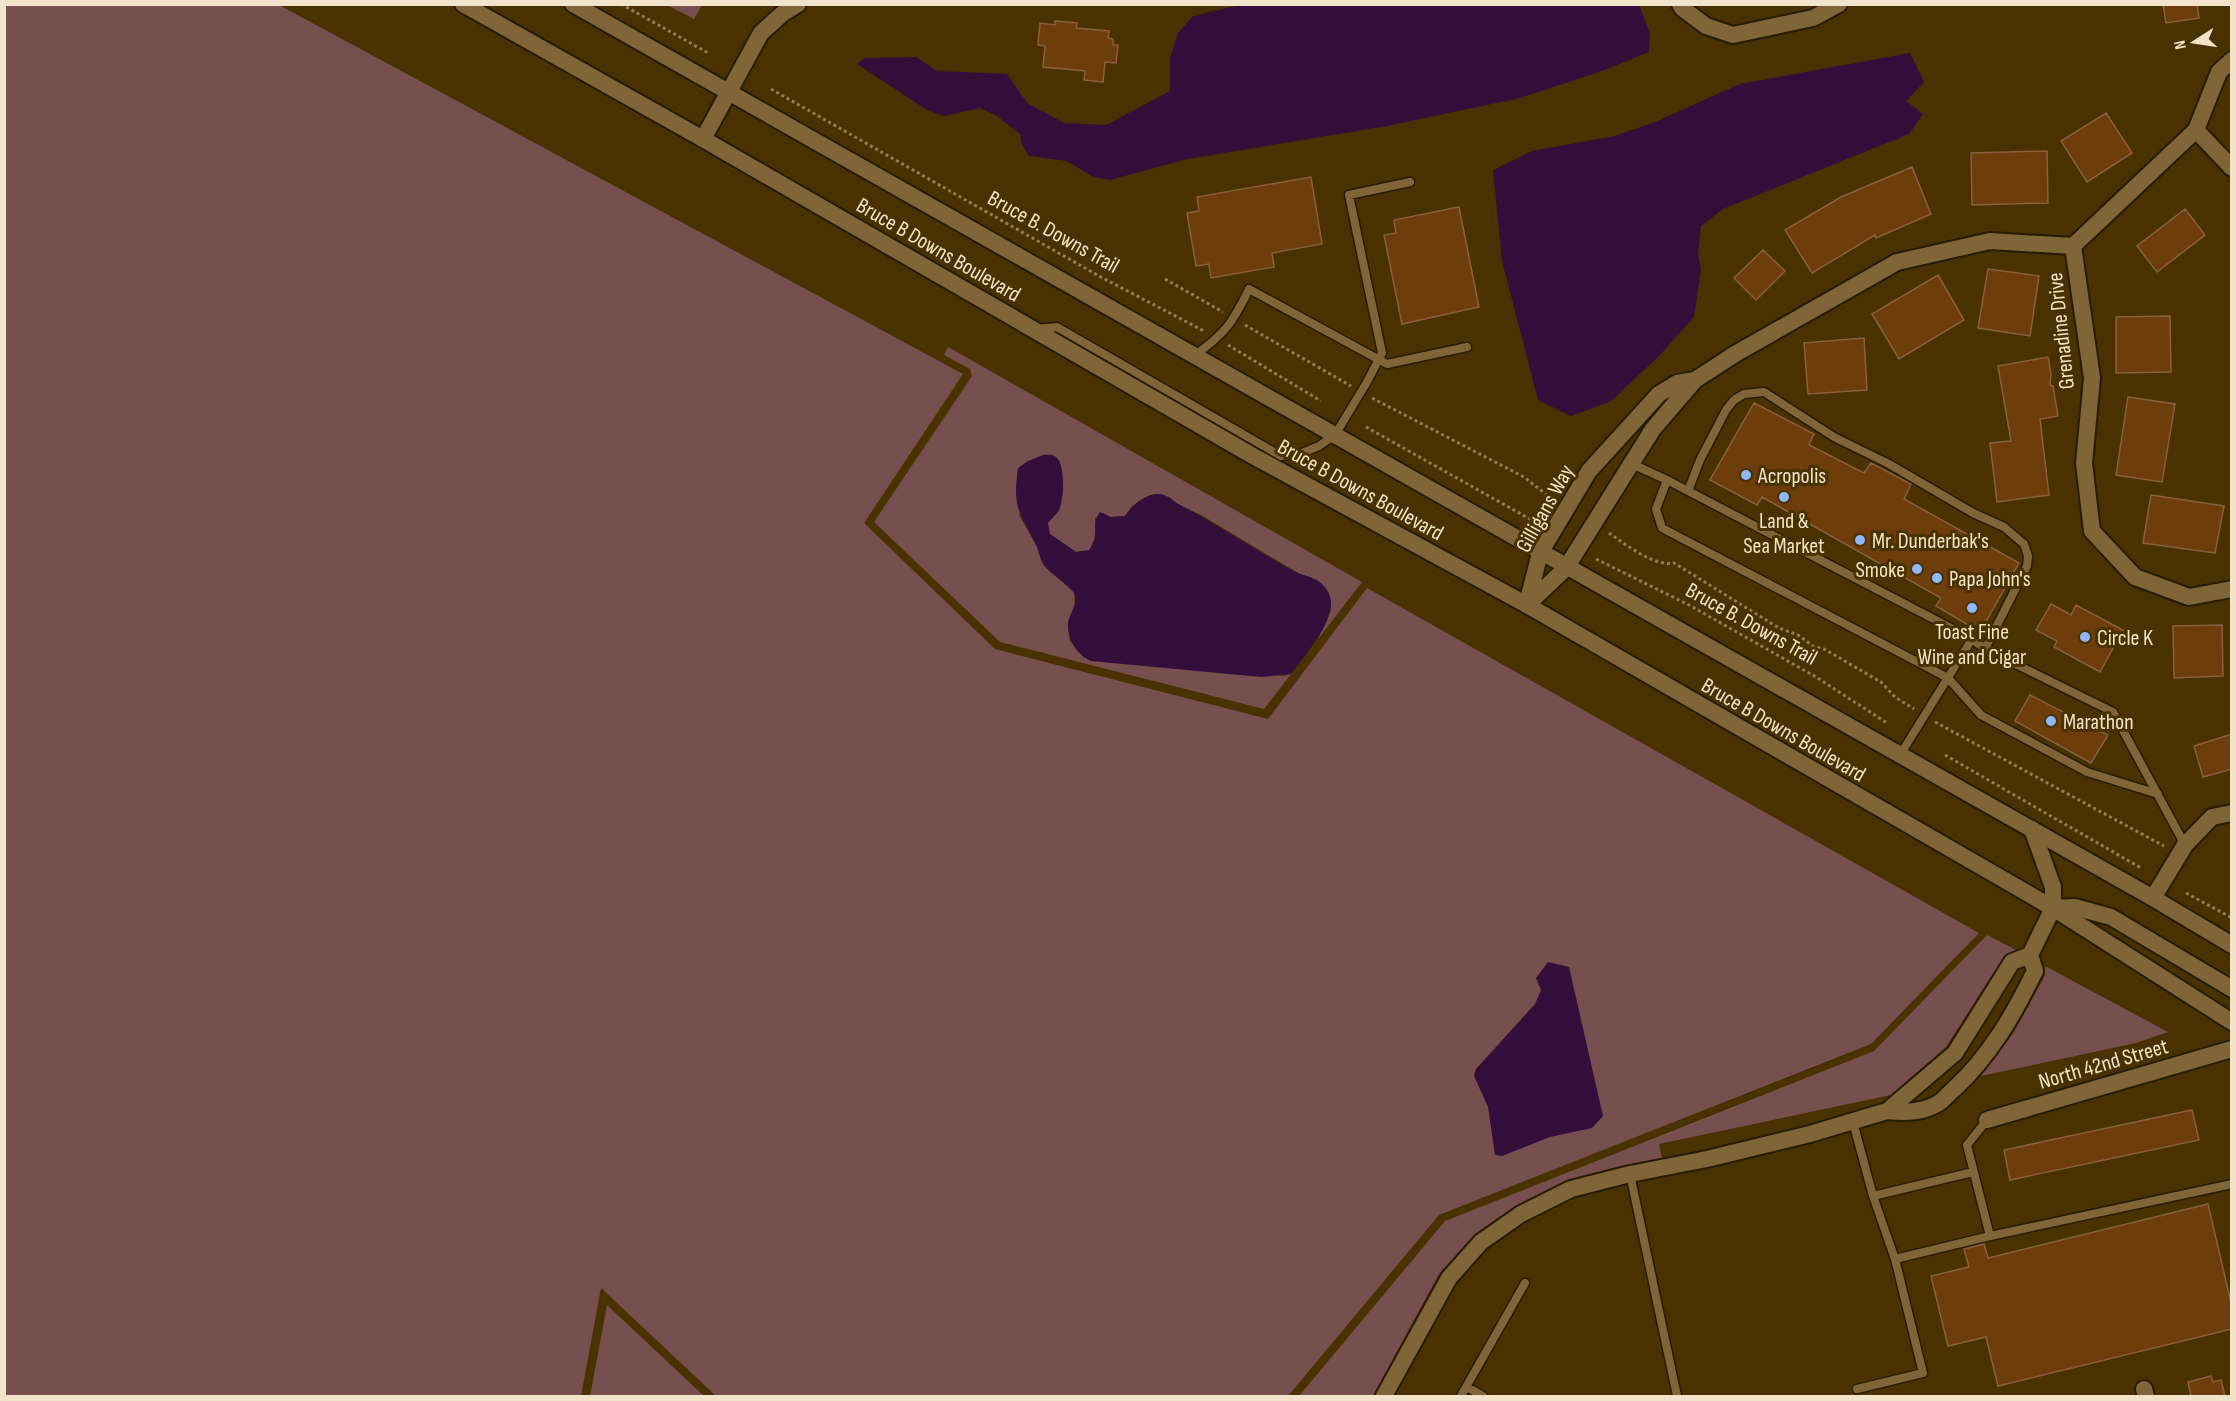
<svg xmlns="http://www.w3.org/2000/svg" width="2236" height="1401" viewBox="0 0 2236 1401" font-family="'Sofia Sans Condensed',sans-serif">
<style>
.green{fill:#784f4f}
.water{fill:#330e3b}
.building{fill:#6d3d0c;stroke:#89613f;stroke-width:1.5}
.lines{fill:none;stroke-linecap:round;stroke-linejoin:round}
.service-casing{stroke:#281b03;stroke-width:11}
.minor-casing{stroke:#281b03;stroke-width:20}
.secondary-casing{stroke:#281b03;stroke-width:20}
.path{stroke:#917d57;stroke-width:3;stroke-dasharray:3 3;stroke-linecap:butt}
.service{stroke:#7f6537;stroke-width:8}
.minor{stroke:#7f6537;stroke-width:16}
.secondary{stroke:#7f6537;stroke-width:16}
.poi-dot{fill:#8fb8fd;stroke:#493100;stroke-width:2}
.labels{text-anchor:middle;stroke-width:6;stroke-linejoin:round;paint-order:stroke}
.street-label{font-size:22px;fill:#f2e3cb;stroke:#493100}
.poi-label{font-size:22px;fill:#f2e3cb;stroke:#493100;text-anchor:start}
</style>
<rect width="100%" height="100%" fill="#493100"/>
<path class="green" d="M5,5H279L963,374L864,523L995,649L1268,719L1367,588L1979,933L1871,1044L1439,1215L1288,1396H716L601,1288L581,1396H5Z
M667,5H702L694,19Z
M948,347L1362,582L1318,639L1331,610L1312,578L1298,573L1201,515L1179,505L1169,497L1157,494L1146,497L1132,506L1125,516L1095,518L1096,540L1089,551L1076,552L1050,534L1047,522C1067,503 1065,485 1059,460L1019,515L1038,548L1043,563L1074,592L1075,605L1068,623L1070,641L1084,658L1284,676L1291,674L1264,709L1000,642L874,522L972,376L970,369L944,355Z
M1987,935L2016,950L2003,958L1946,1047L1891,1095L1659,1144L1662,1158L1566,1181L1517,1206L1475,1235L1439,1274L1373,1396H1299L1445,1221L1874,1051Z
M2045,966L2168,1032L2136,1043L1981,1076L2014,1032L2045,975Z
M607,1305L704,1396H590Z"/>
<path class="water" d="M1240,5H1639L1650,33L1649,52L1602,71L1520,98L1387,126L1187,159L1110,180L1093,177L1067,161L1029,156L1022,145L1020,134L997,116L980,108L944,116L927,110L857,64L865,58L916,57L937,71L1007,74L1027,103L1064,123L1106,125L1170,91V58L1178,33L1193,16Z
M1910,53L1924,82L1906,101L1923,114L1909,134L1723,209L1701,226L1698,255L1701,269L1694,317L1659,356L1611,401L1571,416L1538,400L1502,261L1493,170L1532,151L1615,136L1655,122L1740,84Z
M1043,455C1048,455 1052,454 1056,457C1066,465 1064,503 1058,512C1055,516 1051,519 1048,523L1050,534L1076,552L1089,550C1101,533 1090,525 1100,512L1111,517L1125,516C1132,506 1144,494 1158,494C1168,494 1173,502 1182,506C1221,526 1257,552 1296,572C1304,576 1314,577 1321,583C1327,588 1331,596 1331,603C1332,624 1304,657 1291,674L1261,677L1091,661C1077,655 1067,639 1068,624C1069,613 1079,604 1074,593C1069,585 1050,574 1043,564C1040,559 1039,552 1037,547C1020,512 1012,510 1018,468L1028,461Z
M1548,962L1569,967L1603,1116L1592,1128L1550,1137L1502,1156L1495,1155L1488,1107L1474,1076L1476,1069L1535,1004L1541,990L1536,978Z"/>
<path class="building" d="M2163,4H2197L2199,18L2166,23Z
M1055,21L1077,23L1076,28L1109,31L1108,38L1113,39V45H1118L1116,63L1105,62L1103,82L1084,80L1085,71L1043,67L1045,46L1038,45L1040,23L1055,25Z
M2106,113L2132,153L2087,182L2061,141Z
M2047,151L2048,203L1972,205L1971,153Z
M1912,167L1931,214L1876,238L1875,235L1812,273L1785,230L1841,197Z
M1311,177L1322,244L1272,253L1274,267L1211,278L1209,264L1196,266L1187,213L1199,211L1197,197Z
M1459,207L1479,307L1402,324L1384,235L1396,233L1394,220Z
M2185,209L2205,235L2157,272L2137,246Z
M1763,250L1785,271L1756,300L1734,278Z
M1988,269L2039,276L2030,336L1978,328Z
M1938,275L1964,320L1899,359L1872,314Z
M2170,316L2171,372L2116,373V317Z
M1864,338L1867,390L1808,394L1804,343Z
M2048,357L2051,374L2050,385L2053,386L2058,416L2040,419L2049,495L1997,502L1990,443L2011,441L1998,366Z
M2128,397L2175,404L2162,482L2116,475Z
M1754,403L1814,434L1809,445L1864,473L1871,463L1911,484L1904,499L2019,563L1980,632L1936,606L1941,598L1762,497L1757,505L1710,480Z
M2151,495L2224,506L2215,553L2143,543Z
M2051,604L2071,615L2076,605L2123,630L2100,672L2054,647L2057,641L2036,630Z
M2222,625L2223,676L2174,678L2173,626Z
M2030,695L2108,735L2091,763L2015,721Z
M2232,734V769L2203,777L2194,746Z
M2192,1110L2199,1140L2010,1180L2004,1150Z
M2208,1204L2232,1307V1329L1998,1386L1986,1337L1948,1346L1931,1276L1969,1267L1964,1249L1984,1244L1988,1258Z
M2211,1376L2213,1382L2221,1380L2225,1396H2191L2188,1382Z"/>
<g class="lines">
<defs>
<path id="service" d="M1036,329L1057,327L1281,456L1302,453L1319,446L1335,435L1367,382L1382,353L1349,195L1410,182
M1195,355C1226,333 1233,322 1249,289L1387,364L1467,347
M1632,464L1667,480L1656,509L1662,528L1948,678L1981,715L2087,772L2158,794
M1667,480L1972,639L1985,649L2113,712L2185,845
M1688,491L1700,460L1726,410L1734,400L1744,394L1764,392L1834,437L1889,464L1973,513L2004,527L2024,544L2028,556L2027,566L1985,649
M1900,755L1972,639
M1853,1122L1873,1196
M1630,1174L1677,1396
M1990,1236L2232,1184
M1895,1259L1873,1196L1973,1172
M1467,1387L1483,1396
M1857,1389L1923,1373L1895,1259L1990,1236L1967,1145L1987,1120
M1461,1396L1525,1283"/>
<path id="minor" d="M1680,4L1682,8L1706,26L1733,35L1813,18L1839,4
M2196,130L2232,168
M703,139L761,33L782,14L798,4
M2073,246L2092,378L2084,463L2092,531L2135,577L2189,597L2232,589
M2073,246L2196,130L2219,72L2232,60
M1527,604L1540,553L1589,471L1659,394L1677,383L1695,380
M1527,605L1566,568L1653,429L1695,380L1735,354L1897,262L1990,241L2073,246
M2153,898L2185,845L2212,817L2232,813
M1887,1111C1904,1113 1921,1113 1937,1104C1943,1101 1949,1093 1954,1089C1990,1056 2014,1014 2035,971L2030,955L2053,908V887L2032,829
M1987,1120L2232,1049
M2144,1389L2146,1396
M1384,1396L1449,1278L1481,1242L1521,1214L1571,1189L1630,1174L1707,1159L1810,1134L1887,1111L1955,1053L2012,962L2030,955"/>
<path id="secondary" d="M463,4L703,139L1253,456L1527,605L2053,908L2232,1022
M573,4L2153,898L2232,945
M2053,908L2075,907L2111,917L2232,989"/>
</defs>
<use href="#service" class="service-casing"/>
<use href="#minor" class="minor-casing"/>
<use href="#secondary" class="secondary-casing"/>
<path class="path" d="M621,4L710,54
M771,89L1099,276L1204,331
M1165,279L1223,312
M1245,325L1351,386
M1228,345L1321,401
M1372,398L1524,477L1552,499
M1366,427L1537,523
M1609,533C1625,544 1654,567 1674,563L1779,628L1798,635L1813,646L1824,649L1881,682L1895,697L1914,709
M1596,559L1689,605L1816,677L1887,723
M1935,722L2164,846
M1945,755L2141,868
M2186,893L2232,918"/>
<use href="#service" class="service"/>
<use href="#minor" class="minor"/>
<use href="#secondary" class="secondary"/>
</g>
<g class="poi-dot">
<circle cx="1746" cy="475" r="6"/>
<circle cx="1784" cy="497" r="6"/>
<circle cx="1860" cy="540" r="6"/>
<circle cx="1917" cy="569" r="6"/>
<circle cx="1937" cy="578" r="6"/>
<circle cx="1972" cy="608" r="6"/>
<circle cx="2085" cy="637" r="6"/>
<circle cx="2051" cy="721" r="6"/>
</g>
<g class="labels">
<g class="street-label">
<text transform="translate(1054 231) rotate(29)" y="8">Bruce B. Downs Trail</text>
<text transform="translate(939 249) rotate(30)" y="8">Bruce B Downs Boulevard</text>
<text transform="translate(2060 331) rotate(-96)" y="8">Grenadine Drive</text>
<text transform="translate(1361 489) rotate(29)" y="8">Bruce B Downs Boulevard</text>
<text transform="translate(1544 508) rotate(-61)" y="8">Gilligans Way</text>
<text transform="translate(1752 623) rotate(29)" y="8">Bruce B. Downs Trail</text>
<text transform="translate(1784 729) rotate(30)" y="8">Bruce B Downs Boulevard</text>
<text transform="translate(2103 1063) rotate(-16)" y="8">North 42nd Street</text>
</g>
<g class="poi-label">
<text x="1758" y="483">Acropolis</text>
<text x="1784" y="528" text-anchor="middle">Land &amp;<tspan x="1784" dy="25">Sea Market</tspan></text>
<text x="1872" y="548">Mr. Dunderbak's</text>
<text x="1905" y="577" text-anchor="end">Smoke</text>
<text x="1949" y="586">Papa John's</text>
<text x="1972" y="639" text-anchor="middle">Toast Fine<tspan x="1972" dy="25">Wine and Cigar</tspan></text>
<text x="2097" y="645">Circle K</text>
<text x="2063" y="729">Marathon</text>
</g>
</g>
<rect width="2236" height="1401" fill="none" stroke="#f2e3cb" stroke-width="12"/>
<g transform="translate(2194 42) rotate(258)" stroke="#493100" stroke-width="4.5" paint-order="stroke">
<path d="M0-4.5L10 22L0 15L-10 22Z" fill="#f2e3cb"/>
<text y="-9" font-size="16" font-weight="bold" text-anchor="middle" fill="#f2e3cb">N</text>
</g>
</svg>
